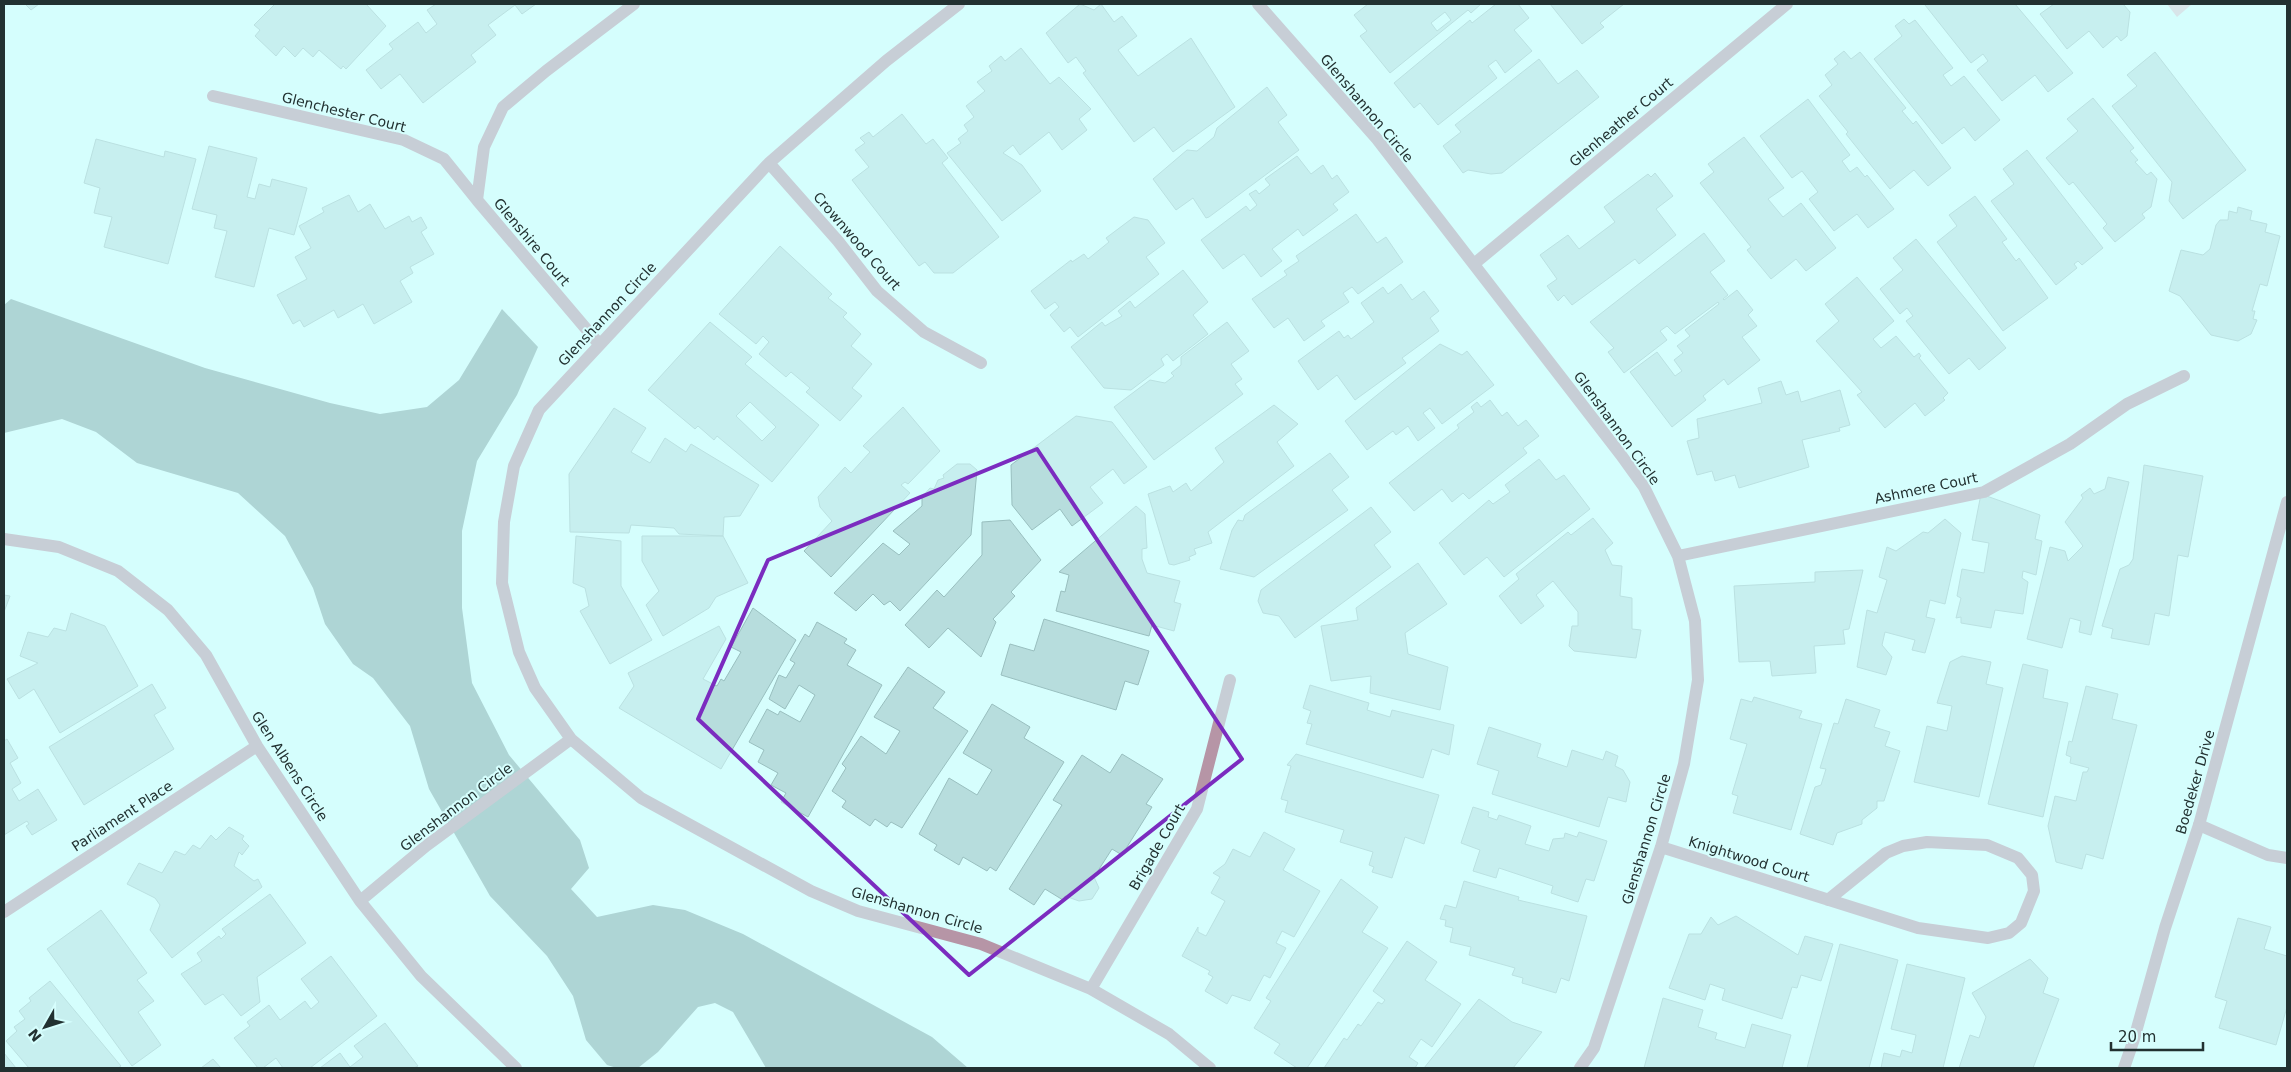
<svg xmlns="http://www.w3.org/2000/svg" width="2291" height="1072" viewBox="0 0 2291 1072" font-family="'DejaVu Sans',sans-serif">
<style>
.green{fill:#dbc7d1}
.water{fill:#7ea4a4}
.building{fill:#b7dddd;stroke:#99bfbf;fill-rule:evenodd}
.lines{fill:none;stroke-linecap:round;stroke-linejoin:round}
.minor{stroke:#b695a6;stroke-width:12}
.tertiary{stroke:#b695a6;stroke-width:12}
.marked{fill:none;stroke:#7b2cbf;stroke-width:4;stroke-linejoin:round}
.labels{text-anchor:middle;stroke-width:4;stroke-linejoin:round;paint-order:stroke}
.street-label{font-size:14px;fill:#223131;stroke:#d6fefd}
</style>
<rect width="100%" height="100%" fill="#d6fefd"/>
<path class="green" d="M2167,4H2192L2177,17Z"/>
<path class="water" d="M11,299L205,368L330,403L380,414L427,407L459,380L502,309L538,347L517,395L477,461L462,531V608L472,683L509,755L580,840L589,868L571,889L597,917L653,905L685,910L743,934L932,1037L968,1068H766L733,1012L715,1003L698,1007L658,1052L638,1068H617L607,1065L586,1040L573,996L547,956L490,896L429,789L410,726L373,678L353,664L325,624L313,588L285,536L238,493L137,463L96,432L62,419L4,433V305Z"/>
<path class="building" d="M25,4H39L31,10Z
M275,4H366L386,26L346,69L343,66L341,69L319,50L313,57L303,48L295,57L284,46L276,56L255,36L260,30L254,25Z
M436,4H536L522,14L515,5L488,25L496,35L471,55L476,62L423,103L400,74L381,89L366,70L393,49L389,44L418,22L426,33L437,24L427,10Z
M1080,4L1094,10L1101,4L1114,22L1122,16L1137,36L1118,50L1138,76L1191,38L1235,107L1173,152L1154,127L1134,142L1083,73L1086,71L1076,57L1068,63L1046,33Z
M1368,4H1481L1471,13L1468,10L1390,73L1360,36L1367,31L1354,15ZM1445,12L1451,20L1437,31L1431,23Z
M1496,4H1518L1529,18L1514,30L1532,51L1505,73L1496,60L1488,66L1497,78L1438,125L1420,103L1414,108L1394,83L1470,20L1472,23Z
M1550,4H1624L1600,23L1604,27L1582,44Z
M1927,4H2015L2073,73L2048,92L2035,75L2002,101L1977,70L1988,61L1983,54L1971,63L1925,5Z
M2054,4H2123L2130,12L2127,36L2121,41L2117,36L2103,48L2089,31L2067,49L2040,14Z
M1904,19L1909,24L1915,20L1953,68L1943,75L1951,86L1964,76L2000,120L1975,141L1964,127L1942,144L1874,59L1902,36L1895,26Z
M1021,48L1050,84L1059,77L1091,109L1079,119L1087,130L1062,150L1049,132L1020,155L1013,145L1003,153L1022,165L1041,191L1002,221L947,153L961,143L958,139L968,131L964,125L974,117L966,106L985,91L977,82L992,71L989,66L1001,56L1005,61Z
M1844,51L1851,59L1860,52L1906,108L1902,111L1913,124L1916,121L1951,168L1928,186L1914,170L1890,189L1846,134L1848,132L1819,96L1832,85L1825,75L1838,64L1834,59Z
M2155,52L2246,170L2183,219L2169,201L2172,182L2112,106L2137,86L2127,75Z
M1539,59L1558,84L1577,70L1599,97L1502,173L1491,174L1468,170L1463,173L1443,146L1461,132L1455,125Z
M1267,87L1287,115L1278,122L1299,150L1209,217L1206,218L1193,198L1176,210L1153,179L1187,150L1197,151L1214,137L1217,128Z
M2093,98L2134,148L2130,151L2138,160L2135,162L2147,175L2151,172L2157,179L2151,207L2142,214L2145,218L2115,242L2103,228L2107,224L2073,182L2069,185L2046,158L2078,131L2067,119Z
M1808,99L1850,155L1842,161L1850,172L1857,167L1865,177L1867,175L1894,209L1868,228L1857,214L1834,231L1809,199L1818,192L1802,171L1792,178L1760,136Z
M902,114L926,144L933,139L948,158L942,163L999,237L953,273H934L925,262L919,266L852,180L869,167L855,150L865,143L860,138L869,132L873,137Z
M1744,137L1784,188L1768,199L1783,217L1801,203L1836,248L1806,271L1796,259L1771,279L1747,250L1751,247L1700,183L1714,172L1708,164Z
M96,139L164,157L165,151L196,159L168,264L104,247L112,217L94,213L100,188L84,183Z
M209,146L257,158L247,197L255,199L259,184L270,187L272,179L307,188L294,235L269,228L254,287L215,277L227,231L214,228L217,215L192,209Z
M2027,150L2103,248L2082,265L2078,261L2074,264L2077,268L2056,285L1991,201L2014,184L2003,169Z
M1297,156L1311,174L1323,165L1332,179L1337,175L1349,192L1333,204L1338,210L1303,236L1298,229L1272,249L1282,261L1261,277L1244,254L1223,269L1201,240L1246,206L1250,211L1257,205L1249,194L1256,190L1259,194L1270,185L1265,179Z
M1655,173L1673,196L1656,209L1676,235L1639,264L1635,259L1572,305L1564,295L1558,301L1547,286L1557,279L1540,255L1568,235L1579,249L1615,222L1604,207L1648,174L1651,177Z
M349,195L358,212L370,204L385,229L409,216L412,222L421,217L427,228L421,232L434,254L410,267L413,273L400,281L412,302L374,324L363,304L338,318L334,310L304,327L300,320L293,324L277,295L307,279L295,257L311,248L299,226L324,212L322,208Z
M1975,196L2007,239L2002,242L2016,261L2019,258L2048,298L2003,331L1937,242L1957,226L1949,215Z
M2238,207L2252,211L2250,220L2267,224L2265,232L2280,236L2267,286L2260,284L2252,311H2255L2253,319L2257,320L2251,334L2238,341L2211,335L2180,296L2169,291L2181,250L2203,255L2210,249L2216,225L2220,220H2228L2229,211L2237,213Z
M1356,214L1377,243L1386,237L1403,262L1358,294L1352,287L1343,293L1349,302L1321,321L1325,326L1304,341L1288,318L1274,328L1252,299L1287,275L1284,271L1299,261L1296,256Z
M1134,217L1148,220L1165,243L1146,257L1159,274L1078,337L1070,327L1064,332L1050,315L1059,307L1055,302L1045,309L1031,291L1071,260L1072,262L1084,254L1088,259L1109,242L1106,238Z
M1704,233L1725,261L1710,272L1728,295L1723,299L1724,300L1737,290L1753,310L1748,315L1757,326L1742,337L1760,360L1728,385L1724,379L1703,396L1706,400L1672,427L1630,372L1657,352L1675,376L1682,371L1674,360L1683,353L1677,346L1690,336L1685,330L1719,304L1718,302L1675,334L1667,326L1660,331L1667,340L1624,373L1608,352L1614,348L1590,322Z
M1916,239L2006,348L1979,370L1969,358L1949,374L1906,321L1913,316L1907,308L1900,314L1880,289L1903,270L1893,258Z
M780,246L832,294L828,298L847,313L843,317L861,334L851,346L872,364L852,388L862,396L840,421L806,392L810,388L791,372L786,377L759,354L769,342L763,336L756,344L719,314Z
M1183,270L1208,302L1193,315L1208,334L1173,361L1167,354L1161,359L1164,365L1131,390L1104,388L1071,347L1102,322L1105,326L1122,316L1118,311L1130,301L1135,308Z
M1857,277L1894,321L1873,339L1881,348L1896,336L1914,357L1919,353L1921,356L1919,358L1948,393L1943,398L1945,400L1925,416L1915,403L1885,428L1857,395L1862,392L1816,341L1839,321L1825,304Z
M1401,284L1412,300L1424,291L1439,311L1430,318L1439,331L1402,358L1406,363L1355,400L1337,375L1318,390L1298,361L1339,331L1344,338L1348,335L1351,339L1374,322L1361,303L1383,287L1388,294Z
M710,322L752,357L745,364L819,425L772,482L717,436L714,440L698,426L695,429L648,390ZM750,402L776,427L762,441L736,416Z
M1227,322L1249,351L1231,364L1242,379L1235,384L1243,394L1154,460L1114,407L1150,380L1165,383L1174,376L1171,373L1181,365V357Z
M1440,344L1462,355L1467,351L1494,385L1442,424L1430,408L1423,413L1435,428L1418,441L1408,426L1396,435L1393,431L1367,450L1345,421Z
M1781,381L1786,395L1798,391L1801,402L1840,390L1850,425L1839,428L1840,431L1802,440L1809,467L1739,488L1735,475L1715,481L1712,471L1697,475L1687,441L1699,438L1697,419L1762,403L1758,388Z
M1490,400L1502,416L1507,412L1518,426L1526,420L1539,436L1523,448L1527,453L1469,499L1463,493L1452,502L1442,489L1414,511L1389,483L1459,428L1457,425L1474,412L1471,407L1477,402L1481,407Z
M1274,405L1298,424L1277,442L1294,466L1208,532L1212,543L1194,549L1196,554L1189,557L1190,560L1174,565L1169,564L1148,494L1170,486L1173,492L1186,483L1191,491L1224,462L1215,448Z
M903,407L940,451L908,484L905,482L901,485L910,493L831,577L804,551L832,521L820,507L818,497L845,467L851,473L870,452L863,446Z
M614,408L646,428L631,452L650,463L665,438L686,452L691,444L759,485L740,516L724,517L723,536L679,534L674,528L631,525L629,533L570,532L569,474Z
M1076,416L1112,422L1147,467L1124,484L1113,469L1090,487L1103,503L1072,526L1060,509L1032,530L1012,505L1011,465Z
M1330,453L1349,477L1332,490L1348,510L1254,577L1220,569L1232,530L1238,520L1243,521L1245,515Z
M1539,459L1556,480L1564,475L1590,509L1504,577L1487,557L1464,575L1439,543L1489,500L1493,504L1510,492L1505,485Z
M957,464H970L977,470L971,535L900,611L890,601L884,605L873,594L856,611L834,593L883,543L899,555L910,544L893,531L922,506V497L930,488L934,489L938,480L944,478L943,475Z
M2144,465L2203,476L2188,557L2178,555L2169,616L2155,613L2149,645L2111,638L2113,629L2102,626L2120,569L2129,565L2133,559Z
M2108,477L2129,482L2091,635L2079,632L2081,621L2070,618L2062,648L2027,639L2050,547L2065,551L2068,561L2083,546L2065,522L2083,498L2081,495L2090,488L2094,494L2105,489Z
M1981,494L2040,515L2035,539L2042,541L2036,575L2023,571L2022,578L2028,582L2023,614L1995,610L1991,628L1961,623V617L1956,618L1961,598L1957,596L1962,569L1984,573L1989,543L1972,540Z
M1136,506L1145,514L1147,548L1142,549V559L1147,573L1180,581L1174,602L1181,604L1174,631L1152,625L1149,636L1056,611L1061,591L1065,592L1069,575L1059,572Z
M1371,507L1391,532L1374,545L1391,567L1295,638L1279,616L1263,613L1258,601L1261,590Z
M1593,518L1613,543L1605,550L1612,565L1622,566L1620,596L1632,598V629L1641,630L1636,658L1574,651L1569,646L1572,626H1578V612L1553,581L1536,595L1544,606L1521,624L1499,596L1519,579L1516,574L1568,532L1571,535Z
M1945,519L1961,533L1945,604L1930,600L1926,617L1935,619L1925,653L1912,650L1915,640L1885,632L1882,645L1892,657L1886,675L1857,667L1867,610L1877,613L1887,580L1879,577L1887,547L1896,551L1923,532L1928,533Z
M1010,520L1041,560L1011,592L1015,596L993,619L996,622L981,657L948,628L929,648L905,625L937,590L944,597L982,555V522Z
M576,536L621,541V586L652,640L610,664L580,611L589,606L585,588L573,583Z
M642,536H723L748,583L716,597L709,608L663,636L646,605L659,591L642,561Z
M1418,563L1447,604L1405,633L1408,654L1448,667L1440,710L1370,693L1371,676L1331,681L1321,626L1358,620L1356,608Z
M1863,570L1849,629L1843,630L1845,644L1814,646L1816,673L1772,676L1770,661L1739,662L1734,586L1815,582V572Z
M4,595L10,596L4,612Z
M753,608L796,640L721,769L619,708L634,686L628,673L719,626L726,639L703,679L717,686L721,679L724,681L741,652L731,647Z
M71,613L105,626L138,686L60,733L34,689L19,699L7,679L38,663L20,656L28,632L48,637L54,628L66,631Z
M1044,619L1149,651L1138,685L1125,681L1116,710L1001,675L1010,644L1034,651Z
M817,622L847,639L844,643L856,650L847,665L882,685L808,817L781,802L786,793L771,785L778,773L758,762L764,750L749,742L767,709L778,715L780,711L800,722L815,695L799,685L785,709L769,699L779,675L786,678L795,663L790,660L805,634L809,637Z
M1962,656L1991,662L1986,684L2003,688L1979,797L1914,782L1927,726L1947,731L1952,706L1937,703L1950,662Z
M2023,664L2048,670L2043,698L2068,703L2043,817L1988,804Z
M908,667L945,692L933,708L968,731L902,828L891,822L887,827L875,819L870,826L842,807L846,801L832,791L846,768L842,764L861,736L886,754L900,731L874,717Z
M152,684L166,708L154,715L174,749L84,805L49,747Z
M1310,685L1369,703L1367,710L1390,717L1392,710L1454,725L1449,755L1432,749L1423,778L1306,744L1312,724L1307,723L1311,711L1303,708Z
M2086,686L2118,694L2112,719L2137,725L2103,859L2086,854L2082,869L2056,862L2048,826L2055,796L2076,801L2083,772H2087L2089,768L2070,763L2071,757L2066,755L2069,741L2072,742Z
M1754,697L1802,711L1799,718L1822,724L1791,830L1733,813L1738,796L1732,794L1747,744L1730,739L1741,699L1752,702Z
M1846,699L1880,710L1874,727L1890,732L1885,746L1900,751L1884,801H1877V808L1862,820V824L1837,833L1833,845L1800,834L1815,787L1821,785L1826,769L1820,768L1834,723L1838,724Z
M992,704L1030,727L1024,738L1064,762L996,871L990,867L987,871L963,857L959,865L934,850L937,845L919,834L949,778L977,795L992,770L963,753Z
M1489,727L1541,744L1537,757L1567,767L1572,750L1603,760L1606,751L1618,756L1615,766L1623,770L1630,782L1626,802L1608,797L1599,827L1492,794L1499,771L1477,764Z
M7,739L18,758L10,763L21,783L12,789L19,801L38,789L57,820L32,835L26,826L29,824L27,821L4,835V741Z
M1122,754L1163,779L1146,804L1152,807L1122,855L1112,849L1094,877L1099,888L1092,899L1079,901L1065,896L1063,900L1045,889L1034,905L1009,889L1062,805L1053,800L1082,755L1110,773Z
M1296,754L1439,795L1424,844L1405,837L1392,878L1372,872L1374,867L1369,865L1373,852L1340,842L1344,830L1285,812L1288,801L1281,799L1291,766L1287,765Z
M1473,807L1489,812L1488,817L1497,820L1499,815L1531,826L1525,844L1549,851L1553,839L1564,838L1565,833L1577,837L1579,832L1607,841L1594,881L1586,879L1578,902L1551,893L1553,886L1499,868L1496,878L1473,871L1480,850L1461,843Z
M229,827L244,836L242,839L249,846L242,855L239,852L234,866L254,881L258,879L262,887L172,958L150,930L160,905L155,898L127,884L139,863L162,873L175,851L185,855L193,845L200,849L211,835L216,840Z
M1264,832L1295,849L1283,870L1320,891L1294,937L1282,931L1276,943L1286,948L1270,978L1264,975L1250,1001L1232,995L1227,1004L1205,991L1213,977L1208,974L1210,971L1182,956L1198,927V932L1206,936L1225,901L1211,893L1220,877L1213,873L1225,864L1233,849L1250,857Z
M1341,879L1378,907L1362,932L1388,948L1307,1068H1297L1274,1053L1280,1044L1254,1028L1271,1001L1266,998Z
M1464,881L1519,897L1518,900L1587,916L1569,981L1561,978L1556,993L1522,983L1523,978L1512,975L1515,968L1469,955L1471,947L1450,942L1453,928L1445,926L1446,920L1440,919L1445,905L1456,908Z
M270,894L306,943L257,977L260,1002L241,1016L223,994L205,1005L181,974L202,961L197,953L219,936L221,939L226,934L222,929Z
M101,910L147,973L137,980L154,1001L138,1012L161,1045L132,1066L47,949Z
M1736,916L1798,955L1805,936L1833,944L1821,981L1801,975L1797,988L1792,987L1782,1019L1722,1000L1725,989L1710,984L1705,1000L1669,988L1689,934H1701L1711,917L1718,925Z
M2238,918L2271,927L2264,949L2287,956V1007L2276,1045L2219,1028L2227,1001L2215,997Z
M1407,941L1437,962L1425,980L1461,1004L1432,1047L1421,1039L1409,1057L1418,1063L1415,1068H1324L1344,1038L1347,1040L1358,1024L1361,1026L1378,1002L1382,1004L1385,1000L1373,991Z
M1840,944L1898,960L1869,1068H1807Z
M331,956L377,1016L310,1068H283L276,1058L263,1068H258L234,1038L250,1026L247,1022L269,1005L280,1020L305,1001L311,1009L319,1002L301,979Z
M2030,959L2048,978L2043,993L2059,999L2033,1068H1959L1970,1035L1979,1038L1986,1017L1972,993Z
M1907,964L1965,978L1943,1068H1881L1884,1053L1900,1057L1902,1050L1912,1053L1916,1035L1891,1029Z
M50,981L121,1066L118,1068H29L6,1041L17,1031L14,1027L25,1019L19,1011L31,1001L29,998Z
M1663,998L1703,1010L1698,1027L1717,1033L1715,1039L1745,1048L1752,1024L1791,1035L1782,1068H1644Z
M1479,999L1512,1022L1542,1032L1513,1068H1424Z
M385,1023L418,1066L414,1068H320L340,1053L350,1067L363,1057L354,1046Z
M4,1053L16,1068H4Z
M213,1059L221,1068H201Z"/>
<g class="lines">
<path class="minor" d="M959,4L886,61L769,163L539,410L514,466L504,522L502,583L519,652L535,688L571,739L641,798L811,891L858,911L981,944L1091,989L1169,1034L1210,1068
M1258,4L1377,139L1621,455L1644,487L1678,556L1695,621L1698,680L1684,764L1661,847L1594,1048L1580,1068
M213,96L404,140L444,159L477,200
M769,163L838,241L877,291L924,332L981,363
M1474,264L1787,4
M599,344L477,200L484,147L503,107L546,71L634,4
M4,539L59,547L118,571L168,610L206,655L257,746L360,901L421,976L516,1068
M1678,556L1984,492L2070,444L2127,404L2184,376
M2199,825L2268,855L2287,858
M1661,847L1918,928L1988,938L2009,933L2021,923L2034,891L2032,875L2018,858L1987,845L1927,842L1903,846L1886,853L1828,900
M360,901L426,846L571,739
M4,912L257,746
M1091,989L1197,809L1230,680"/>
<path class="tertiary" d="M2124,1068L2134,1039L2165,928L2199,825L2287,502"/>
</g>
<path d="M0 0H2291V1072H0ZM1037,449L1242,759L969,975L698,719L768,560Z" fill="#d6fefd" fill-opacity=".55" fill-rule="evenodd"/>
<path class="marked" d="M1037,449L1242,759L969,975L698,719L768,560Z"/>
<g class="labels">
<g class="street-label">
<text transform="translate(1367 108) rotate(50)" y="5">Glenshannon Circle</text>
<text transform="translate(344 112) rotate(14)" y="5">Glenchester Court</text>
<text transform="translate(1621 122) rotate(-40)" y="5">Glenheather Court</text>
<text transform="translate(857 241) rotate(49)" y="5">Crownwood Court</text>
<text transform="translate(532 242) rotate(50)" y="5">Glenshire Court</text>
<text transform="translate(607 314) rotate(-47)" y="5">Glenshannon Circle</text>
<text transform="translate(1617 428) rotate(54)" y="5">Glenshannon Circle</text>
<text transform="translate(1926 488) rotate(-12)" y="5">Ashmere Court</text>
<text transform="translate(290 766) rotate(57)" y="5">Glen Albens Circle</text>
<text transform="translate(2195 782) rotate(-74)" y="5">Boedeker Drive</text>
<text transform="translate(456 807) rotate(-37)" y="5">Glenshannon Circle</text>
<text transform="translate(122 816) rotate(-33)" y="5">Parliament Place</text>
<text transform="translate(1646 839) rotate(-73)" y="5">Glenshannon Circle</text>
<text transform="translate(1157 847) rotate(-60)" y="5">Brigade Court</text>
<text transform="translate(1749 859) rotate(17)" y="5">Knightwood Court</text>
<text transform="translate(917 910) rotate(16)" y="5">Glenshannon Circle</text>
</g>
</g>
<rect width="2291" height="1072" fill="none" stroke="#223131" stroke-width="10"/>
<g transform="translate(45 1027) rotate(231)" stroke="#d6fefd" stroke-width="4" paint-order="stroke">
<path d="M0-4L9 19L0 12L-9 19Z" fill="#223131"/>
<text y="-8" font-size="14" font-weight="bold" text-anchor="middle" fill="#223131">N</text>
</g>
<path d="M2111 1042v8h92v-8" fill="none" stroke="#223131" stroke-width="2.5"/>
<text x="2118" y="1042" font-size="15" fill="#223131" stroke="#d6fefd" stroke-width="4" paint-order="stroke">20 m</text>
</svg>
